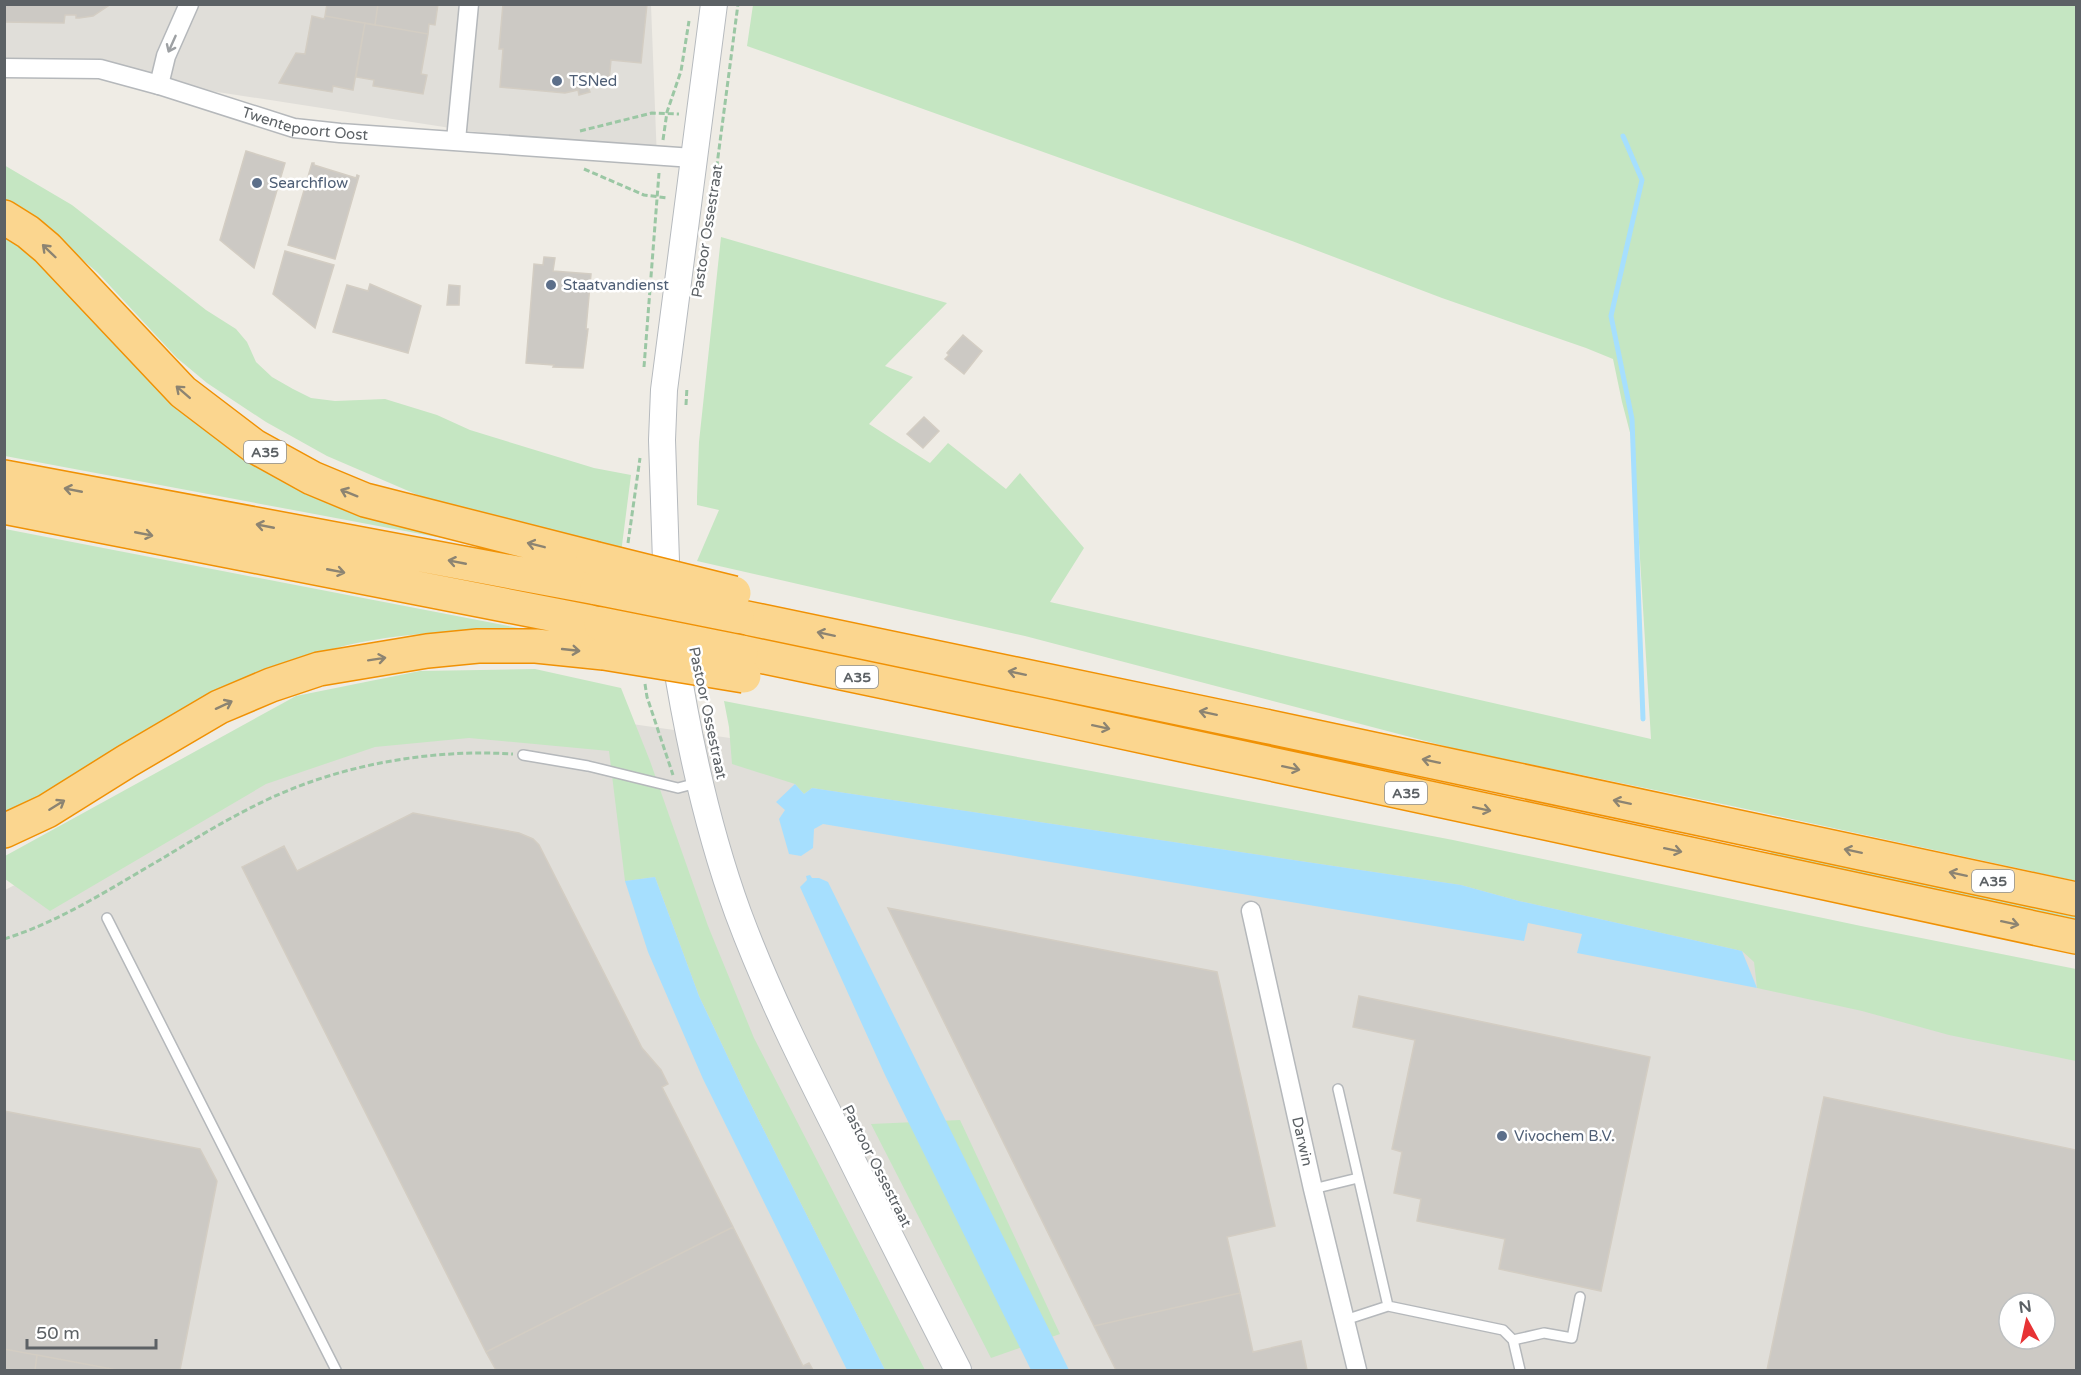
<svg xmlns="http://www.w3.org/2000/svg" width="2081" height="1375" viewBox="0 0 2081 1375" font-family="'Varela Round',sans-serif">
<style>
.industrial{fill:#e0ded9;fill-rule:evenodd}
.green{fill:#c5e6c2}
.water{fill:#a6dffe}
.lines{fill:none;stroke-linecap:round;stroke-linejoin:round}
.stream{stroke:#a6dffe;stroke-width:5}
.building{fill:#ccc9c4;stroke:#d3cdc3;stroke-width:1.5;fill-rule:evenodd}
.lane-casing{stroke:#b5b8bb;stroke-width:12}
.street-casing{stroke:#b5b8bb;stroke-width:21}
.secondary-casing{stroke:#b6babe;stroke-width:28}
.highway-casing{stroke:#f09104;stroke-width:36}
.path{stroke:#9bc7a4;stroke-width:3;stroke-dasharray:6 3;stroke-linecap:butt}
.lane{stroke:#fff;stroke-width:9}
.street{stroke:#fff;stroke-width:18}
.secondary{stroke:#fff;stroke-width:26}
.highway{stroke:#fbd68f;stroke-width:33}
.highway-bridge-casing{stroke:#f09104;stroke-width:36;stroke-linecap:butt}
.highway-bridge{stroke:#fbd68f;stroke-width:33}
.oneway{stroke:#9da0a3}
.oneway2{stroke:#8c8472}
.service-dot{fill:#5c6f8a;stroke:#fff;stroke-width:2}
.labels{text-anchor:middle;stroke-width:5;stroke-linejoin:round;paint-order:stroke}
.shield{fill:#fff;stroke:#8d9093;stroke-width:1.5}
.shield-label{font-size:14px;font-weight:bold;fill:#5c6165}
.service-label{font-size:15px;fill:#4e5e75;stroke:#fff;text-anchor:start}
.street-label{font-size:15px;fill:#5c6165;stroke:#fff}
</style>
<rect width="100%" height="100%" fill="#efece5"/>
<path class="industrial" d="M4,5H651L657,160L166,84L92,66L5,78Z
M520,708L737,739L2076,999V1370H5V890L250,764ZM2009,1303H2045V1339H2009Z"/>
<path class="green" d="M753,5H2076V881L1732,806L1456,749L1025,636L697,561L719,510L697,505V497L699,442L721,237L947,303L885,366L913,377L869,424L930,463L948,443L1006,489L1020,473L1084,548L1050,602L1651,739L1633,444L1622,402L1613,359L1586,348L1442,298L1292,241L747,46Z
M4,165L72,205L206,310L236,329L247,342L256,362L272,377L293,389L311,398L335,401L385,399L437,415L470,430L594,468L631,475L621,553L441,505L327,456L266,422L207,383L177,358L98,273L38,221L5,204Z
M4,231L38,254L198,418L528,554L5,456Z
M5,529L529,630C475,631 421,631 368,641C338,646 309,656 280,666L5,816Z
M535,669L621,688L650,761L708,926L754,1038L925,1370H885L743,1089L699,996L655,877L625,881L609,751L469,738L375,747L266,784L50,911L5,879V856L296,696L420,671Z
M724,701L1453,840L1861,926L2076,969V1061L1949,1035L1862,1011L1757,988L1754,962L1742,951L1519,901L1461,885L812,788L804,794L795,784L732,764L729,727Z
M1772,843L2076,909V934L1768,869Z
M960,1120L1060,1334L991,1358L871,1124Z"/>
<path class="water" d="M795,784L804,794L812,788L1461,885L1519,901L1742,951L1757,988L1577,953L1582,934L1528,923L1524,941L823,824L814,829L813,848L801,856L789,854L779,819L785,810L776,802Z
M810,875L812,878H819L828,882L1069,1370H1031L885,1075L800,887L807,880L806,876Z
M655,877L699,996L743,1089L885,1370H847L703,1079L648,952L625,881Z"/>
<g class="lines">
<path class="stream" d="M1623,136L1642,180L1611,316L1632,419L1643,719"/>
</g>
<path class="building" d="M4,4H111L93,16L79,18H76V15H65L64,23L4,22Z
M327,4H378L375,25L325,16Z
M378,4H438L435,25L429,24L428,34L375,25Z
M503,4H647L641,63L611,60L609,82L588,87L590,92L579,95L578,90L565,93L500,87L503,49H499Z
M312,16L324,19L325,16L365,23L353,90L333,86L332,92L279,83L296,53L305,54Z
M365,23L428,34L421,74L427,75L423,94L373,86L374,80L356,77Z
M246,151L285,163L254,268L220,240Z
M312,163H314V165L356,178L357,175L359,176L335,259L288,245Z
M285,251L334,265L315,328L273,294Z
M544,257L555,258L553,271L591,274L586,329H588L583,368L553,367L554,365L526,363L534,264L543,265Z
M370,284L421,306L408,353L333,332L347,285L368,291Z
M449,285L460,286L459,305H447Z
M963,335L982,351L964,374L945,359L949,355L947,353Z
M924,417L939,431L923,448L907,434Z
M413,813L519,833L533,839L539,845L642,1048L661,1070L668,1084L662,1087L733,1227L486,1352L242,867L284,846L297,871Z
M888,908L1217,972L1275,1226L1227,1237L1240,1293L1094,1326Z
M1359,996L1650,1057L1601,1291L1499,1269L1505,1239L1417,1221L1421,1199L1394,1193L1402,1152L1392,1149L1415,1040L1353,1027Z
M1824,1097L2076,1150V1370H1767ZM2009,1303H2045V1339H2009Z
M4,1111L200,1149L217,1181L180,1370H117L4,1349Z
M733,1227L803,1366L809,1363L813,1370H496L486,1352Z
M1240,1293L1253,1352L1301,1341L1307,1370H1116L1094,1326Z
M4,1349L37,1355L35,1370H4Z
M37,1355L117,1370H35Z"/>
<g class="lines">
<defs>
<path id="lane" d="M523,755L588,766L678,788L697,783
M107,918L336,1370
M1338,1089L1388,1306L1503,1330L1513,1340L1520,1370
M1313,1189L1358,1178
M1345,1320L1388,1306
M1513,1340L1544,1333L1572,1338L1580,1297"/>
<g id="street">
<path id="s1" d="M4,68L100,69L159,85L294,128L340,133L693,158"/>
<path d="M159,85L166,56L189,4"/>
<path d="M456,140L469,4"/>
<path id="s2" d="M1251,911L1313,1189L1357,1370"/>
</g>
<path id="secondary" d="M667,592L662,440L664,390L714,4
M674,649C688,739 707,828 738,913C767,991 804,1065 842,1140C880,1217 919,1294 958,1370"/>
<path id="highway" d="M4,217L28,232L47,248L183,392L254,446L312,478L365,500L593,558
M4,477L597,588
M4,507L601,624
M737,616L1265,726L2076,899
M741,652L1043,715L2076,937
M4,831L47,811L127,761L219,707L271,685L319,669L427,651L478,646H536L604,653"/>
</defs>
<use href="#lane" class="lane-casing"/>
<use href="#street" class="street-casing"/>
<use href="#secondary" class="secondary-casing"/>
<use href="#highway" class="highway-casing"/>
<path class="path" d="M580,131L652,113L679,114
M663,140L667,112L681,71L689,21
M584,169L644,195L668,198
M712,203L738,4
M644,367L659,173
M686,405L687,387
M628,543L640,458
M645,684L647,697L673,775
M4,939C59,922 108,890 158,861C198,837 238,812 282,793C352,763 436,749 513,754"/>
<use href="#lane" class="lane"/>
<use href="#street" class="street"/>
<use href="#secondary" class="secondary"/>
<use href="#highway" class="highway"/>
<defs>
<path id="highway-bridge" d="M593,558L734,593
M597,588L737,616
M601,624L741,652
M604,653L744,676"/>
</defs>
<use href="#highway-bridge" class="highway-bridge-casing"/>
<use href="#highway-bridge" class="highway-bridge"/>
</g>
<defs><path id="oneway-shaft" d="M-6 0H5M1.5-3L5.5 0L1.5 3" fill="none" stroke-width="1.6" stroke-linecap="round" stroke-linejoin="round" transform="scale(1.5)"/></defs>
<use class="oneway" href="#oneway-shaft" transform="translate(172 44) rotate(114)"/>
<g class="oneway2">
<use href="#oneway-shaft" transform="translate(49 251) rotate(-136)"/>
<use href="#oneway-shaft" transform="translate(183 392) rotate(-139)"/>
<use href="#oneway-shaft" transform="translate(73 490) rotate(-169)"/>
<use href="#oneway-shaft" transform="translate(349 493) rotate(-158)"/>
<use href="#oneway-shaft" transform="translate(265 526) rotate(-169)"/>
<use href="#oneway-shaft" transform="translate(144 534) rotate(11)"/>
<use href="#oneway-shaft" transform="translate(536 545) rotate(-166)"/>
<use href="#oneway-shaft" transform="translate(457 562) rotate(-169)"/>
<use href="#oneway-shaft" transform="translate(336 571) rotate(11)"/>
<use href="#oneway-shaft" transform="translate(826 634) rotate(-168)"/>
<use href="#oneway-shaft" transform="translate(571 650) rotate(6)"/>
<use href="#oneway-shaft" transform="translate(377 659) rotate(-9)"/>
<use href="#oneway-shaft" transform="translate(1017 673) rotate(-168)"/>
<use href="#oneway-shaft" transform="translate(224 705) rotate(-25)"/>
<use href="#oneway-shaft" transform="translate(1208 713) rotate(-168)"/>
<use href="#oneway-shaft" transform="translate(1101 727) rotate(12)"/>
<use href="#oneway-shaft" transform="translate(1431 761) rotate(-168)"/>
<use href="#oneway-shaft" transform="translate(1291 768) rotate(12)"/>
<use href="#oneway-shaft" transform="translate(1622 802) rotate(-168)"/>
<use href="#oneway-shaft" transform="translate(57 805) rotate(-32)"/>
<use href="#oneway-shaft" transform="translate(1482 809) rotate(12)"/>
<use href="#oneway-shaft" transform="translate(1673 850) rotate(12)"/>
<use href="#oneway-shaft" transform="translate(1853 851) rotate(-168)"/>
<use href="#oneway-shaft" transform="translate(1958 874) rotate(-168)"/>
<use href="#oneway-shaft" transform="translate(2010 923) rotate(12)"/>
</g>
<g class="service-dot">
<circle cx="557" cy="81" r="6"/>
<circle cx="257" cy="183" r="6"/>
<circle cx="551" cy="285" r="6"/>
<circle cx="1502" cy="1136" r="6"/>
</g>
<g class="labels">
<g class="shield">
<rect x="244" y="441" width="42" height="22" rx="4.5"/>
<rect x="836" y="666" width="42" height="22" rx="4.5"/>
<rect x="1385" y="782" width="42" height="22" rx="4.5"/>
<rect x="1972" y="870" width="42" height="22" rx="4.5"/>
</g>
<g class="shield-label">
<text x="265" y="457">A35</text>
<text x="857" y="682">A35</text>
<text x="1406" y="798">A35</text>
<text x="1993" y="886">A35</text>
</g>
<g class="service-label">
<text x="569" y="86">TSNed</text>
<text x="269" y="188">Searchflow</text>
<text x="563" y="290">Staatvandienst</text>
<text x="1514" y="1141">Vivochem B.V.</text>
</g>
<g class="street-label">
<text dy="5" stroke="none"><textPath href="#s1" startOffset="309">Twentepoort Oost</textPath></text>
<text transform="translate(707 231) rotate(-81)" y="5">Pastoor Ossestraat</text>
<text transform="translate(708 713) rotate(78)" y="5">Pastoor Ossestraat</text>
<text dy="5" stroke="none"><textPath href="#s2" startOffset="236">Darwin</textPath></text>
<text transform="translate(877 1166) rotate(63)" y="5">Pastoor Ossestraat</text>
</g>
</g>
<rect width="2081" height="1375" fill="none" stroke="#5c6165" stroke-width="12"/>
<g transform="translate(2027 1321) rotate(352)"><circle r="28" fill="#ffffff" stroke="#bec0c1" stroke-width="1.5"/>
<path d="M0-4.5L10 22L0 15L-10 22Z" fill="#e73335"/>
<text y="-9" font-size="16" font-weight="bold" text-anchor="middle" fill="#5c6165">N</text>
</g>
<path d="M27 1339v9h129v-9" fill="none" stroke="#5c6165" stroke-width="3"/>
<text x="36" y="1339" font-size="18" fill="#5c6165" stroke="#ffffff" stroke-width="4.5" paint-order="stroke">50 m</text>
</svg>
